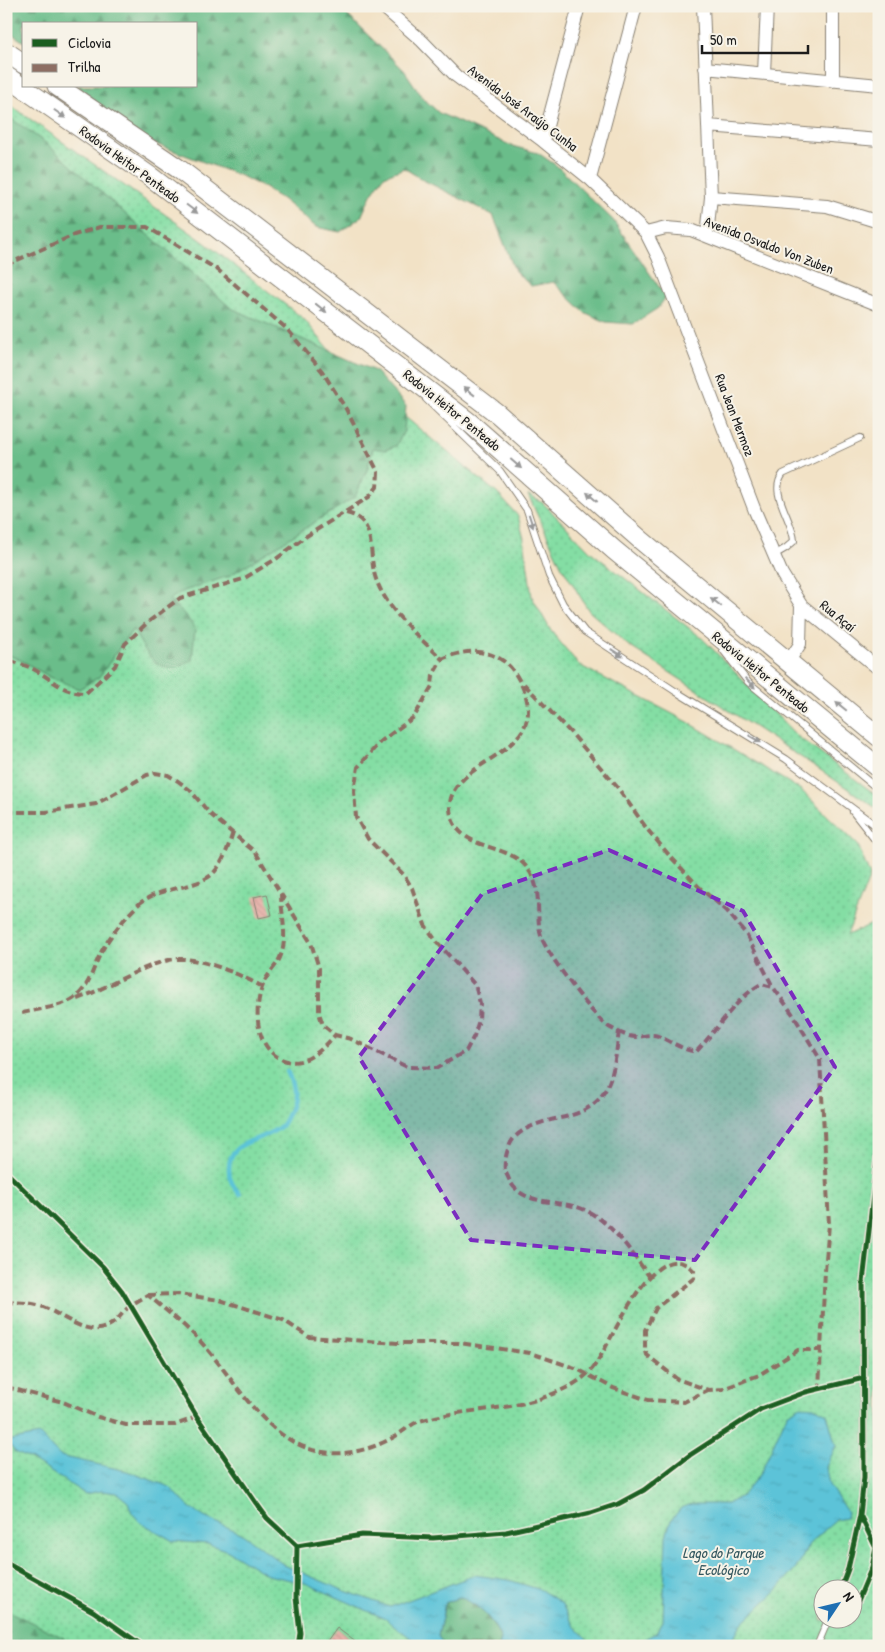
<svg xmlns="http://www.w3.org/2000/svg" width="885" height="1652" viewBox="0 0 885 1652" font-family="'Patrick Hand',sans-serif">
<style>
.grass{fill:url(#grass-dots);stroke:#507d60;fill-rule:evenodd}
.forest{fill:url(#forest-firs);stroke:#446c53}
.water{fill:url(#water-ripples);stroke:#3c707a}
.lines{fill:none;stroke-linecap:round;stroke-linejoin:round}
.stream{stroke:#5bc3d8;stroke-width:4.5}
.building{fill:url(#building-back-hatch)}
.service-casing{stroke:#877f71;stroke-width:8}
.minor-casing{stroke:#877f71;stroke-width:14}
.primary-casing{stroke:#877f71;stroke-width:21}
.service{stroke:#fff;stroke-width:6}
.minor{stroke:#fff;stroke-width:12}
.primary{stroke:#fff;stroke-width:19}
.quiet{stroke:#8d6e63;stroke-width:4;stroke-dasharray:8 4;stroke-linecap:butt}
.cycleway-casing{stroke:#f7f3e8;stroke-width:8}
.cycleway{stroke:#1b5e20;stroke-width:5}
.oneway{fill:#999}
.marked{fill:#7b2cbf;fill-opacity:0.2;stroke:#7b2cbf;stroke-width:4;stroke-dasharray:10 6;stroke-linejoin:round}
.labels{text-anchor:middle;stroke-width:4;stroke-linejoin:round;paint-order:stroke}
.street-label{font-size:14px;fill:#1c1c1c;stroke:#f7f3e8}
.water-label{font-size:15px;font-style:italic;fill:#32565e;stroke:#f7f3e8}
</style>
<defs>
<pattern id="grass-dots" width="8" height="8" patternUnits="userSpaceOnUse" patternTransform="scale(1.25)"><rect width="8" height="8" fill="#84dea4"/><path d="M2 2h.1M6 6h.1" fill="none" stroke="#71be8d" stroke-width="1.8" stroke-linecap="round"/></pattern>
<pattern id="forest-firs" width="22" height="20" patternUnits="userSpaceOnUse" patternTransform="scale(1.25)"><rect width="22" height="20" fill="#6bbd8a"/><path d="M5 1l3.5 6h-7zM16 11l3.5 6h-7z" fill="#579970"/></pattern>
<pattern id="water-ripples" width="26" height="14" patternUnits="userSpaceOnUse" patternTransform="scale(1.25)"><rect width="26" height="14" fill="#5bc3d8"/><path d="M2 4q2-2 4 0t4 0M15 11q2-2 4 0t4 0" fill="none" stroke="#4fa7b9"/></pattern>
<pattern id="building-back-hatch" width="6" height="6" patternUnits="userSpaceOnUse" patternTransform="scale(1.25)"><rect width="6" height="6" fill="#e7b4ac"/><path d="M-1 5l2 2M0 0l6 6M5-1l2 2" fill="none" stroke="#c69a93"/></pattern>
</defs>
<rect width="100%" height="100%" fill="#f7f3e8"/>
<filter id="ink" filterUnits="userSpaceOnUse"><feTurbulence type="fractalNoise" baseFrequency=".02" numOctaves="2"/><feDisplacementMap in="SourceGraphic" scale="10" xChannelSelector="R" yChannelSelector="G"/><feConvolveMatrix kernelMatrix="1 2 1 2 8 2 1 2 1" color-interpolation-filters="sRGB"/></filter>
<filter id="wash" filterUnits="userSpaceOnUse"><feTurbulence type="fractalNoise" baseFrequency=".0096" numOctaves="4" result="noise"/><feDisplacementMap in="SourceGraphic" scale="20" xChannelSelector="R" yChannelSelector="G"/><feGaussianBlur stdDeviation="1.12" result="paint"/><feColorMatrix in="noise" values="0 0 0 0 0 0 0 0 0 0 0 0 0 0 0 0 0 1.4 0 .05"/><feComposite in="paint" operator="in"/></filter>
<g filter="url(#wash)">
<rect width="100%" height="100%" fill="#f2e2c6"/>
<path class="grass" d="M6,102L204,242L304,319L339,362L498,494L518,516L524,539L532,597L551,631L579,665L688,722L801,790L858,845L870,876L847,935L879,921V1646H6ZM822,1590H852V1620H822Z
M528,495L543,503L591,552L702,638L797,736L879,797V810L813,765L629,646L589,611L561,565Z"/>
<path class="forest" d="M6,6H338L404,70L423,98L439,113L512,146L538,153L557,166L613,220L666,297L658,308L633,324L606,322L584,312L553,282L531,286L515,271L493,215L423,180L404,168L384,176L371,195L361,217L340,232L316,227L282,199L263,187L241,176L110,127L91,99L78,86H196V24H24V42L6,30Z
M6,115L47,144L231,308L375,371L406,406L404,431L396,446L385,450L373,448L367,470L355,497L229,576L181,592L169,600L186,616L195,629L192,660C187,662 179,668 174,668C152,670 142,645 133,629L99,677L79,689L50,677L17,658L6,655Z
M460,1597C480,1606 492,1618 501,1639L499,1646L443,1645L438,1636L445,1603Z
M6,1610L64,1638L61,1646H6Z"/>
<path class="water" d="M801,1406L814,1407L827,1414L836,1446L826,1467L829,1485L847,1512L846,1518L836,1520L809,1544L799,1564L778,1589L741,1624L729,1646H631L656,1633L663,1621L666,1536L671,1520L681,1508L692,1504H727L743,1495L761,1472L787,1414Z
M40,1435L60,1456L127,1471L170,1487L188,1506L204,1517L241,1533L284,1565L345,1591L390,1607L475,1575L509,1580L541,1590L561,1603L574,1626L594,1646H499L501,1639C492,1618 480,1606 460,1597L445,1603L438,1636L444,1646H421L386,1619L305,1583L267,1575L228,1551L208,1544L173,1541L140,1522L132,1513L128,1502L117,1493L101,1491L85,1494L32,1460L15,1452L9,1444H6V1441Z"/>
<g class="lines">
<path class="stream" d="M240,1194C233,1187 229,1180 229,1170C228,1137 263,1143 281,1126C285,1121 288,1114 290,1109C296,1095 293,1084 287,1071"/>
</g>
<g id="blocks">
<path class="building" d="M267,894L272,915L259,918L254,897Z
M337,1628L361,1646H324Z"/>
</g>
</g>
<g filter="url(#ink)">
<use href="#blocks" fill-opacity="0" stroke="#877f71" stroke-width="1"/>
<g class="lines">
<defs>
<path id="service" d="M426,399L500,471L527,510L549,576L563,604L585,632L675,691L786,759L879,828
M774,555L786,548L794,541C793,519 768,493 783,474L860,438
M723,650L748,682L879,790
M853,812L879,845
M840,1590L848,1569L860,1515L864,1477L863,1282L879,1144
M817,1646L828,1620"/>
<path id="minor" d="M382,6L422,41L456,76L543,141L590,179L646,233L658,257L755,511L782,574L801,605L879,669
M703,6L711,197L707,236
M705,68L879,85
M764,73L767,6
M833,81V6
M708,126L879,140
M543,141L579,6
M590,179L636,6
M711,197L827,206L879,222
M646,233L666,228L691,230L879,305
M789,661L800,644L801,605"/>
<path id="primary" d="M6,52L24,64
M6,76L151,177L470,423L614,550L879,768
M57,86L179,169L498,414L642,541L879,737"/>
</defs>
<use href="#service" class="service-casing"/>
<use href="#minor" class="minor-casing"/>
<use href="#primary" class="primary-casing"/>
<use href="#service" class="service"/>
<use href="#minor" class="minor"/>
<use href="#primary" class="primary"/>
<path class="quiet" d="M6,265L74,235L100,227H147L218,270L287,329L322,371L346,409L378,472L377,487L369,497L305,537L276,559L243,579L180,598L148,622L125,644L115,666L86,693C60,693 50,676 29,667C22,664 14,662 6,660
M346,513C377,519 368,551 375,576C385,609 418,636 442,659
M524,684L572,734L618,788L647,829L669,855L700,888L727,911L746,934L773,987
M6,812H46L96,804L147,775L155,773L168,775L178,781L190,790L210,814L256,853L311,943L319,968V1013L323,1025L335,1035L351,1039L407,1067L437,1068L466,1051L474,1036L479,1020L480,1003L475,985L437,942L425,925L412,888L404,875L368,839L356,817L354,791L358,767L380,742L414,717L432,686L433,675L442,659C453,654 466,651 478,652C498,654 510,663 519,680C562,759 437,757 451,815C460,852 509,842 528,869C544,891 534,916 542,939C548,954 597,1023 611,1028C618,1032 628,1037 636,1037C643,1037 651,1033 658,1036C672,1042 681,1049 696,1052C716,1031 737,997 761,984L773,987L792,1013L820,1059L829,1224L825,1271L819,1388
M281,894C281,913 288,936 281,955C278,964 272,969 267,977C251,1003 254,1053 287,1061C306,1066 324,1048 335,1035
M77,999C107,988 134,970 165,961C192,952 239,974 263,987
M22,1013C35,1010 63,1006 73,999C91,987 93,965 104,947C113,932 127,915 140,903C162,885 201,890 216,870C224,860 229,845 233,832
M619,1031C613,1080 610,1110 555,1119C542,1122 524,1127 514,1138C509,1144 506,1154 505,1162C504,1168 505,1171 508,1177C521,1209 560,1197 587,1211C614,1225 631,1252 649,1276
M148,1295L178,1294L220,1300L283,1320L309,1337L397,1343H459L530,1353L575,1368L613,1388L648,1400L684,1402L708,1390
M6,1302C16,1303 28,1302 37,1305C58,1310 84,1337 106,1327C118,1322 121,1313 131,1305C137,1301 143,1298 148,1295C165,1310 184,1324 199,1340C241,1385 272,1458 344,1453C361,1452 380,1445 394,1437C403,1432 411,1424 420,1421C462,1408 509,1412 550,1395C565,1389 581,1382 592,1369C611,1347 654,1228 694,1271V1278L656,1308L645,1330V1348L647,1355L677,1379L708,1390L723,1389L759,1375L798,1350H820
M6,1387L63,1402L98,1417L126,1425H175L197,1417"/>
<defs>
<path id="cycleway" d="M6,1172L103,1267L122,1291L197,1417L256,1503L267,1518L297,1546
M6,1563L93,1611L143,1646
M840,1590L848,1569L860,1515L864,1477L863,1282L879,1144
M852,1615L872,1567L876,1548L860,1515
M298,1646L300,1633L296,1598L297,1546L362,1535L433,1538L506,1532L591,1513L618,1504L644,1490L690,1455L761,1409L806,1392L864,1378"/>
</defs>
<use href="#cycleway" class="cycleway-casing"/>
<use href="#cycleway" class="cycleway"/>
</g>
<defs><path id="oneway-solid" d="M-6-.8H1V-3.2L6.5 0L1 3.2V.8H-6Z" transform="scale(1.25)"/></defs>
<g class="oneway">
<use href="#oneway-solid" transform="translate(60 114) rotate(35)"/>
<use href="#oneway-solid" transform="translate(192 209) rotate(37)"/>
<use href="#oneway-solid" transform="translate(321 308) rotate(38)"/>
<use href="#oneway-solid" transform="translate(469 391) rotate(-142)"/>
<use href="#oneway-solid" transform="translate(516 464) rotate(41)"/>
<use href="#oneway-solid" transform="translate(592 497) rotate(-139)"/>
<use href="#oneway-solid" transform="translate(531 521) rotate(72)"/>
<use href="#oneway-solid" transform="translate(716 602) rotate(-141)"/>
<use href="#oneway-solid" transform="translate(617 653) rotate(33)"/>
<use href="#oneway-solid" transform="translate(750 683) rotate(44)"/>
<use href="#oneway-solid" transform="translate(841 706) rotate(-140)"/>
<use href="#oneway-solid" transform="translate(755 739) rotate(31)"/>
</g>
</g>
<path class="marked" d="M609,850L743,911L835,1067L695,1260L471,1240L359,1057L482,894Z"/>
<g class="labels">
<g class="street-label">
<text transform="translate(523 108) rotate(37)" y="5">Avenida José Araújo Cunha</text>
<text transform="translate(130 164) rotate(36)" y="5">Rodovia Heitor Penteado</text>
<text transform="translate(769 245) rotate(21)" y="5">Avenida Osvaldo Von Zuben</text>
<text transform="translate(452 410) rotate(39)" y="5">Rodovia Heitor Penteado</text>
<text transform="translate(735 415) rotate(69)" y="5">Rua Jean Mermoz</text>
<text transform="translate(838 616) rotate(39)" y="5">Rua Açaí</text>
<text transform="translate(761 672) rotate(39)" y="5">Rodovia Heitor Penteado</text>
</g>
<g class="water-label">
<text x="723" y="1558">Lago do Parque<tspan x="723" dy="17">Ecológico</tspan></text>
</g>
</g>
<rect width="885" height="1652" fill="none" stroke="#f7f3e8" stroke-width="25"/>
<rect x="22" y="22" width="175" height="65" fill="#f7f3e8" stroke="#9f9d96"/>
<rect x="32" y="39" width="25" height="8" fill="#1b5e20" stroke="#9f9d96"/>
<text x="68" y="48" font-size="15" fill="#1c1c1c">Ciclovia</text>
<rect x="32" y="64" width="25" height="8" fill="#8d6e63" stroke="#9f9d96"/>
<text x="68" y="72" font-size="15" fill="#1c1c1c">Trilha</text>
<g transform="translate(838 1604) rotate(55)"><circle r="24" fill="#f7f3e8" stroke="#9f9d96"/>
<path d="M0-4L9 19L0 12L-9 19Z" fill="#1f6fb2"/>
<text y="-8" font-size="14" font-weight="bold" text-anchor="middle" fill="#1c1c1c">N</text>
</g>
<path d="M702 45v8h106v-8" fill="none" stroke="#1c1c1c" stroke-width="2.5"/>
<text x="710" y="45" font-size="15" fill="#1c1c1c" stroke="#f7f3e8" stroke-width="4" paint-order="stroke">50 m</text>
</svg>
